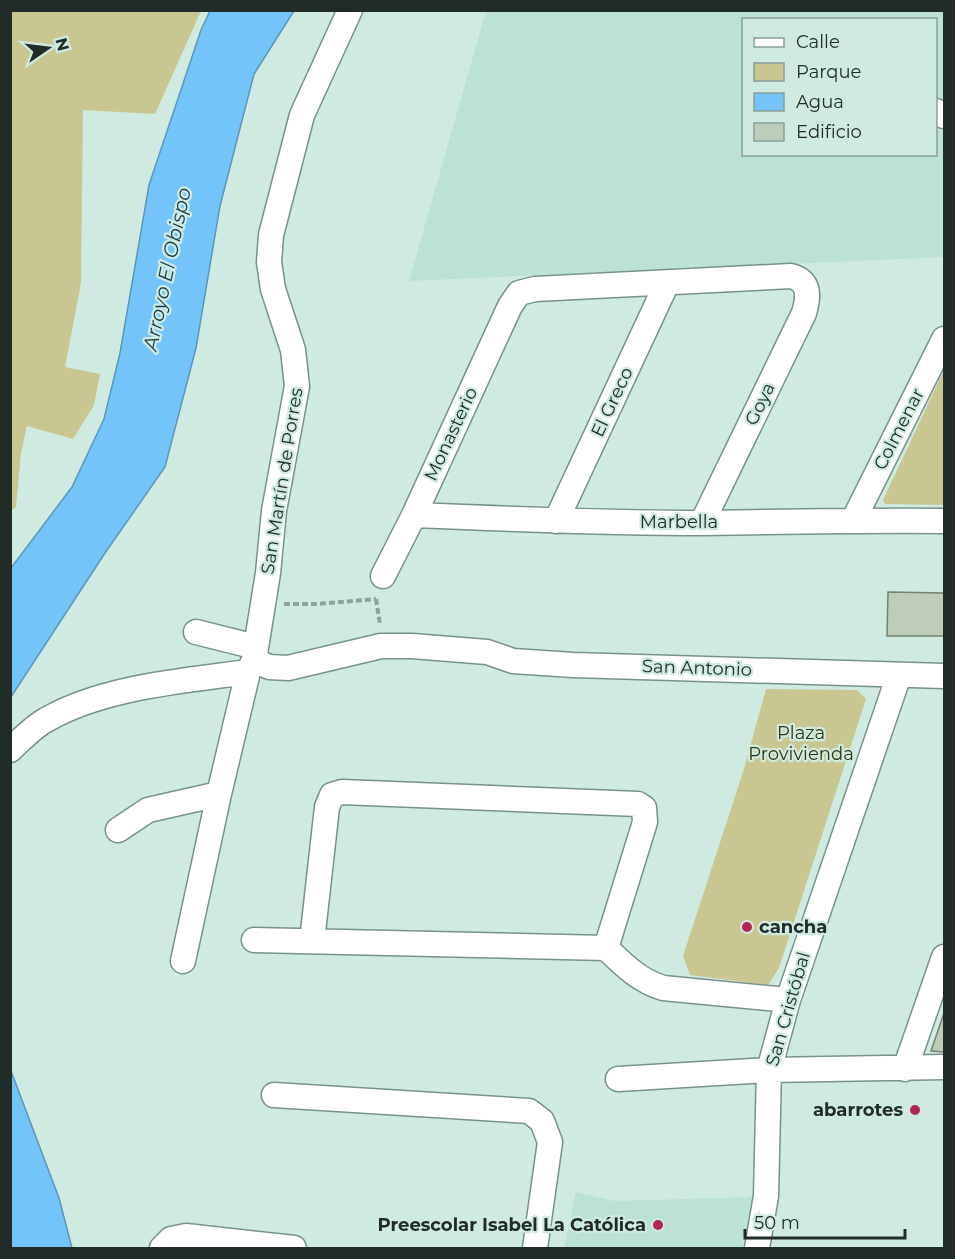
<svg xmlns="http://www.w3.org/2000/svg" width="955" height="1259" viewBox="0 0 955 1259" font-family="Montserrat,sans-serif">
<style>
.built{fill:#bce1d5;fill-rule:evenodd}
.green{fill:#c9c692}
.water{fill:#74c4f9;stroke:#5b96ba;stroke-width:1.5}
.building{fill:#bdcdb9;stroke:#748270;stroke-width:1.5}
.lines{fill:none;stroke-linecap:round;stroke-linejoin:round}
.minor-casing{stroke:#779289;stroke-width:27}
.path{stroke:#8da29b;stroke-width:4;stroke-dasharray:6 3;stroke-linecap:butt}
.minor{stroke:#fff;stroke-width:24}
.poi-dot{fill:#b22356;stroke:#cfebe1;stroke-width:2}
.labels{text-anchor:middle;stroke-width:4.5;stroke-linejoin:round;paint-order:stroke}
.street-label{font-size:18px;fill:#212b28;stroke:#cfebe1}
.park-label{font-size:18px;fill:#34320c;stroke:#cfebe1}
.poi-label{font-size:18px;font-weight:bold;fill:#212b28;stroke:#cfebe1;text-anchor:end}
.water-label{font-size:20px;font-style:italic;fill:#1a3c52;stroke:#cfebe1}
</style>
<rect width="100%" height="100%" fill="#cfebe1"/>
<path class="built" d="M486,11H944V257L409,281ZM744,20H936V154H744Z
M576,1192L614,1201L754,1197L742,1248H564Z"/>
<path class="green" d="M11,10L201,11L155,114L83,110L81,283L65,367L100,374L94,405L73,439L27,426L21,453L16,507L11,511Z
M944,370V505L885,504L883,500Z
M766,689L857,690L866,699L779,968L768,985L690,975L683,956L744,769Z"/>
<path class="water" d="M210,11H294L254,74L220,206L196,348L165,467L105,553L11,697V568L72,487L104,419L120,353L149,185L201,30Z
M11,1071L59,1198L72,1248H11Z"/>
<path class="building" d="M888,592L944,593V636H887Z
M944,1013V1052L931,1051Z"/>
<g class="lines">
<defs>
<path id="minor" d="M936,111L944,116
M414,515C510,519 606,523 702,523C783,522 864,520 944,521
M854,519L944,339
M556,521L667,283
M383,576L414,515L510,306L519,293L535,289L791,276C810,281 809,296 804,313L702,523
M196,632L256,647
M254,660L269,667L288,668L381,646H412L487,652L513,661L573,665L944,676
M10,750C21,740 33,727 46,720C103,687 183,681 248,672
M118,830L148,810L219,794
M254,940L606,948C624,965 638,980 663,988L788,1000
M312,941L327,807L332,795L342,792L638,804L644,808L645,822L606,948
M183,961L219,794L248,672L254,660L268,573L274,511L297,386L293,350L273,289L269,262L271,235L302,115L350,10
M905,1069L944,957
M618,1079L769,1070L944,1067
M274,1095L529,1111L542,1121L550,1142L535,1248
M162,1248L171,1239L186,1236L294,1248
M757,1248L766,1196L769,1070L788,1000L899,675"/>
</defs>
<use href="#minor" class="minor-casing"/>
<path class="path" d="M376,599L380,624
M284,604H316L376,599"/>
<use href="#minor" class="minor"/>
</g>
<g class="poi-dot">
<circle cx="747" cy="927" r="6"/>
<circle cx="915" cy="1110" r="6"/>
<circle cx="658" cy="1225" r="6"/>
</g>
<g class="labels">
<g class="street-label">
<text transform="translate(612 402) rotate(-65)" y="6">El Greco</text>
<text transform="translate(760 404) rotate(-64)" y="6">Goya</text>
<text transform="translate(899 429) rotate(-63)" y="6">Colmenar</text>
<text transform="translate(451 434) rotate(-65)" y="6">Monasterio</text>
<text transform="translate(282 481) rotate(-81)" y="6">San Martín de Porres</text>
<text x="679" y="528">Marbella</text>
<text transform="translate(697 668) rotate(2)" y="6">San Antonio</text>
<text transform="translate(788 1009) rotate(-74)" y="6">San Cristóbal</text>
</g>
<g class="park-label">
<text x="801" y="739">Plaza<tspan x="801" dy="21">Provivienda</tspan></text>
</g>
<g class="poi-label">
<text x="759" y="933" text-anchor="start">cancha</text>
<text x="903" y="1116">abarrotes</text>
<text x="646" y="1231">Preescolar Isabel La Católica</text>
</g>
<g class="water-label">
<text transform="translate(167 269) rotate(-78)" y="7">Arroyo El Obispo</text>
</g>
</g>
<rect width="955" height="1259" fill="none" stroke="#212b28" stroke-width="24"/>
<rect x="742" y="18" width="195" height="138" fill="#cfebe1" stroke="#899e97" stroke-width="1.5"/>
<rect x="754" y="38" width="30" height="9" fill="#ffffff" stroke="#899e97" stroke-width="1.5"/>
<text x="796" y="48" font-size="18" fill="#212b28">Calle</text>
<rect x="754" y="63" width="30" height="18" fill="#c9c692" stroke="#899e97" stroke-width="1.5"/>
<text x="796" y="78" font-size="18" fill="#212b28">Parque</text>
<rect x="754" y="93" width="30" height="18" fill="#74c4f9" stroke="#899e97" stroke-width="1.5"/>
<text x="796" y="108" font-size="18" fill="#212b28">Agua</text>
<rect x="754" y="123" width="30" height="18" fill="#bdcdb9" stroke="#899e97" stroke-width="1.5"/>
<text x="796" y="138" font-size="18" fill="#212b28">Edificio</text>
<g transform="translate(48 48) rotate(76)" stroke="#cfebe1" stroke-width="4.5" paint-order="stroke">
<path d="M0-4.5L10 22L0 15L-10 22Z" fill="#212b28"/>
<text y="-9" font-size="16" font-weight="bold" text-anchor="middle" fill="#212b28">N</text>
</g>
<path d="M745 1229v9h160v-9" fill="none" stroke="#212b28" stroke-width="3"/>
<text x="754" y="1229" font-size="18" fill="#212b28" stroke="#cfebe1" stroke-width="4.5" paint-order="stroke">50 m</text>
</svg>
